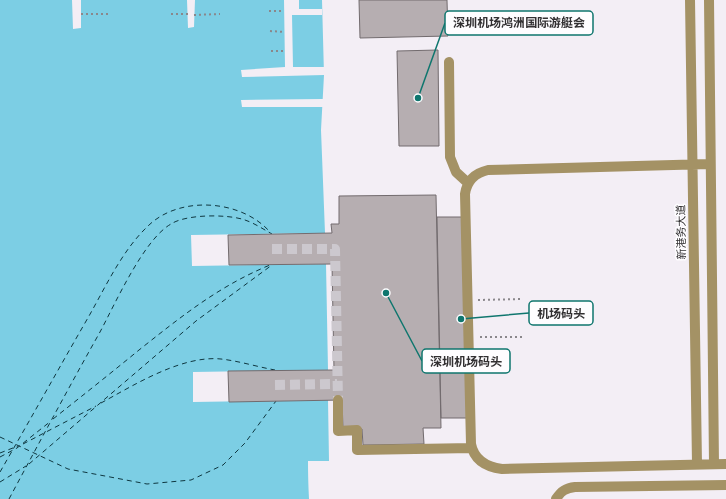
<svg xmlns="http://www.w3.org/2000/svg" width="726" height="499" viewBox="0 0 726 499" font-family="'PT Sans','Noto Sans SC',sans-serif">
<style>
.water{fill:#7ccee4}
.pier{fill:#f3eef5}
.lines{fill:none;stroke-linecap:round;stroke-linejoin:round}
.ferry{stroke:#0f3740;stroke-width:1;stroke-dasharray:5 4;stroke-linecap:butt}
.building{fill:#b6aeb1;stroke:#726b6e}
.minor-tunnel{stroke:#ccc8ce;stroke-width:10;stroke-dasharray:10 5;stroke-linecap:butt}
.path{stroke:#8a878b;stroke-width:2;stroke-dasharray:2 3;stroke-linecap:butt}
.minor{stroke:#a49265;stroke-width:10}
.labels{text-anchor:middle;stroke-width:3;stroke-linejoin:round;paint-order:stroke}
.street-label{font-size:11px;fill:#323032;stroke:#fefdff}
.leader{fill:none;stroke:#0f766e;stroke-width:1.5}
.callout-dot{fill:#0f766e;stroke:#fefdff;stroke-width:1.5}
.callout{fill:#fefdff;stroke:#0f766e;stroke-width:1.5}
.callout-label{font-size:12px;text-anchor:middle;font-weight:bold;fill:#323032}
</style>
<rect width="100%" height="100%" fill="#f3eef5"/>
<path class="water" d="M0,0H322L324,75L321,130L325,233L191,235L192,266L326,264L328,370L193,372V402L328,400L329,461H308L309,499H0Z"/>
<path class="pier" d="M72,0H81V28L73,29Z
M187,0H195L194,27L188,28Z
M284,0H299V9H322V15H292L293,67H324V75L242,77L241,70L285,67Z
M323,99V107H242L241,100Z
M308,461H329V463H310L311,499H309Z"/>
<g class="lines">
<path class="ferry" d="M101,403C134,385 182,355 221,359C239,361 258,367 275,370
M53,419C82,396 111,373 139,350C182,316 219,286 270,265
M0,437L68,469L147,484L191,480L223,465L245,443L276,401
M23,444L96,406
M0,453L18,446
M0,457L17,448L51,421
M29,464L196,321L272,265
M0,472C30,420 59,368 89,316C106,286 122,251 147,227C178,195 241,199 270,232
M0,482L26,466
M9,499C39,443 69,387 100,332C115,304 144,239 171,224C186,214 228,214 245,220C254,223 263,229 272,234"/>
</g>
<path class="building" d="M359,0H447L448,36L360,38Z
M438,50L439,146H399L397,51Z
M436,195L441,428H423L424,444L363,445L362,429H343L342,400L229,402L228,371L334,370L332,264L229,265L228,235L332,233L331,224H339V196Z
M437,217H464L468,418H441Z"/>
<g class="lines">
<path class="minor-tunnel" d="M272,249H335L338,400
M275,385L337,384"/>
<path class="path" d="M269,11H284
M81,14H109
M171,14H188
M194,15L220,14
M270,31L284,32
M271,51H285
M478,300L523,299
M480,337H524"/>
<path class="minor" d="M690,0L697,464
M709,0L714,464
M449,62L450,157L456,172L468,183
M710,164L488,170C475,173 467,180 465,194L471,444C474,460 487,467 502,469L726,464
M338,400V431L357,430V450L472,448
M556,499C561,491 566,488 575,487L726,485"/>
</g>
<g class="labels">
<g class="street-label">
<text transform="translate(681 232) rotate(-91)" y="4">新港务大道</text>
</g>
</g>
<path class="leader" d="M418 98L445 23M461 319L529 313M386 293L422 361"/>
<g class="callout-dot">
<circle cx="418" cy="98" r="4"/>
<circle cx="461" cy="319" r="4"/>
<circle cx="386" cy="293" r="4"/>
</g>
<g class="callout">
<rect x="445" y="11" width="148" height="24" rx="4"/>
<rect x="529" y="301" width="64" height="24" rx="4"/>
<rect x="422" y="349" width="88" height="24" rx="4"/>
</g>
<g class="callout-label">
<text x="519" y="27">深圳机场鸿洲国际游艇会</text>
<text x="561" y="318">机场码头</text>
<text x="466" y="366">深圳机场码头</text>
</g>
</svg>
